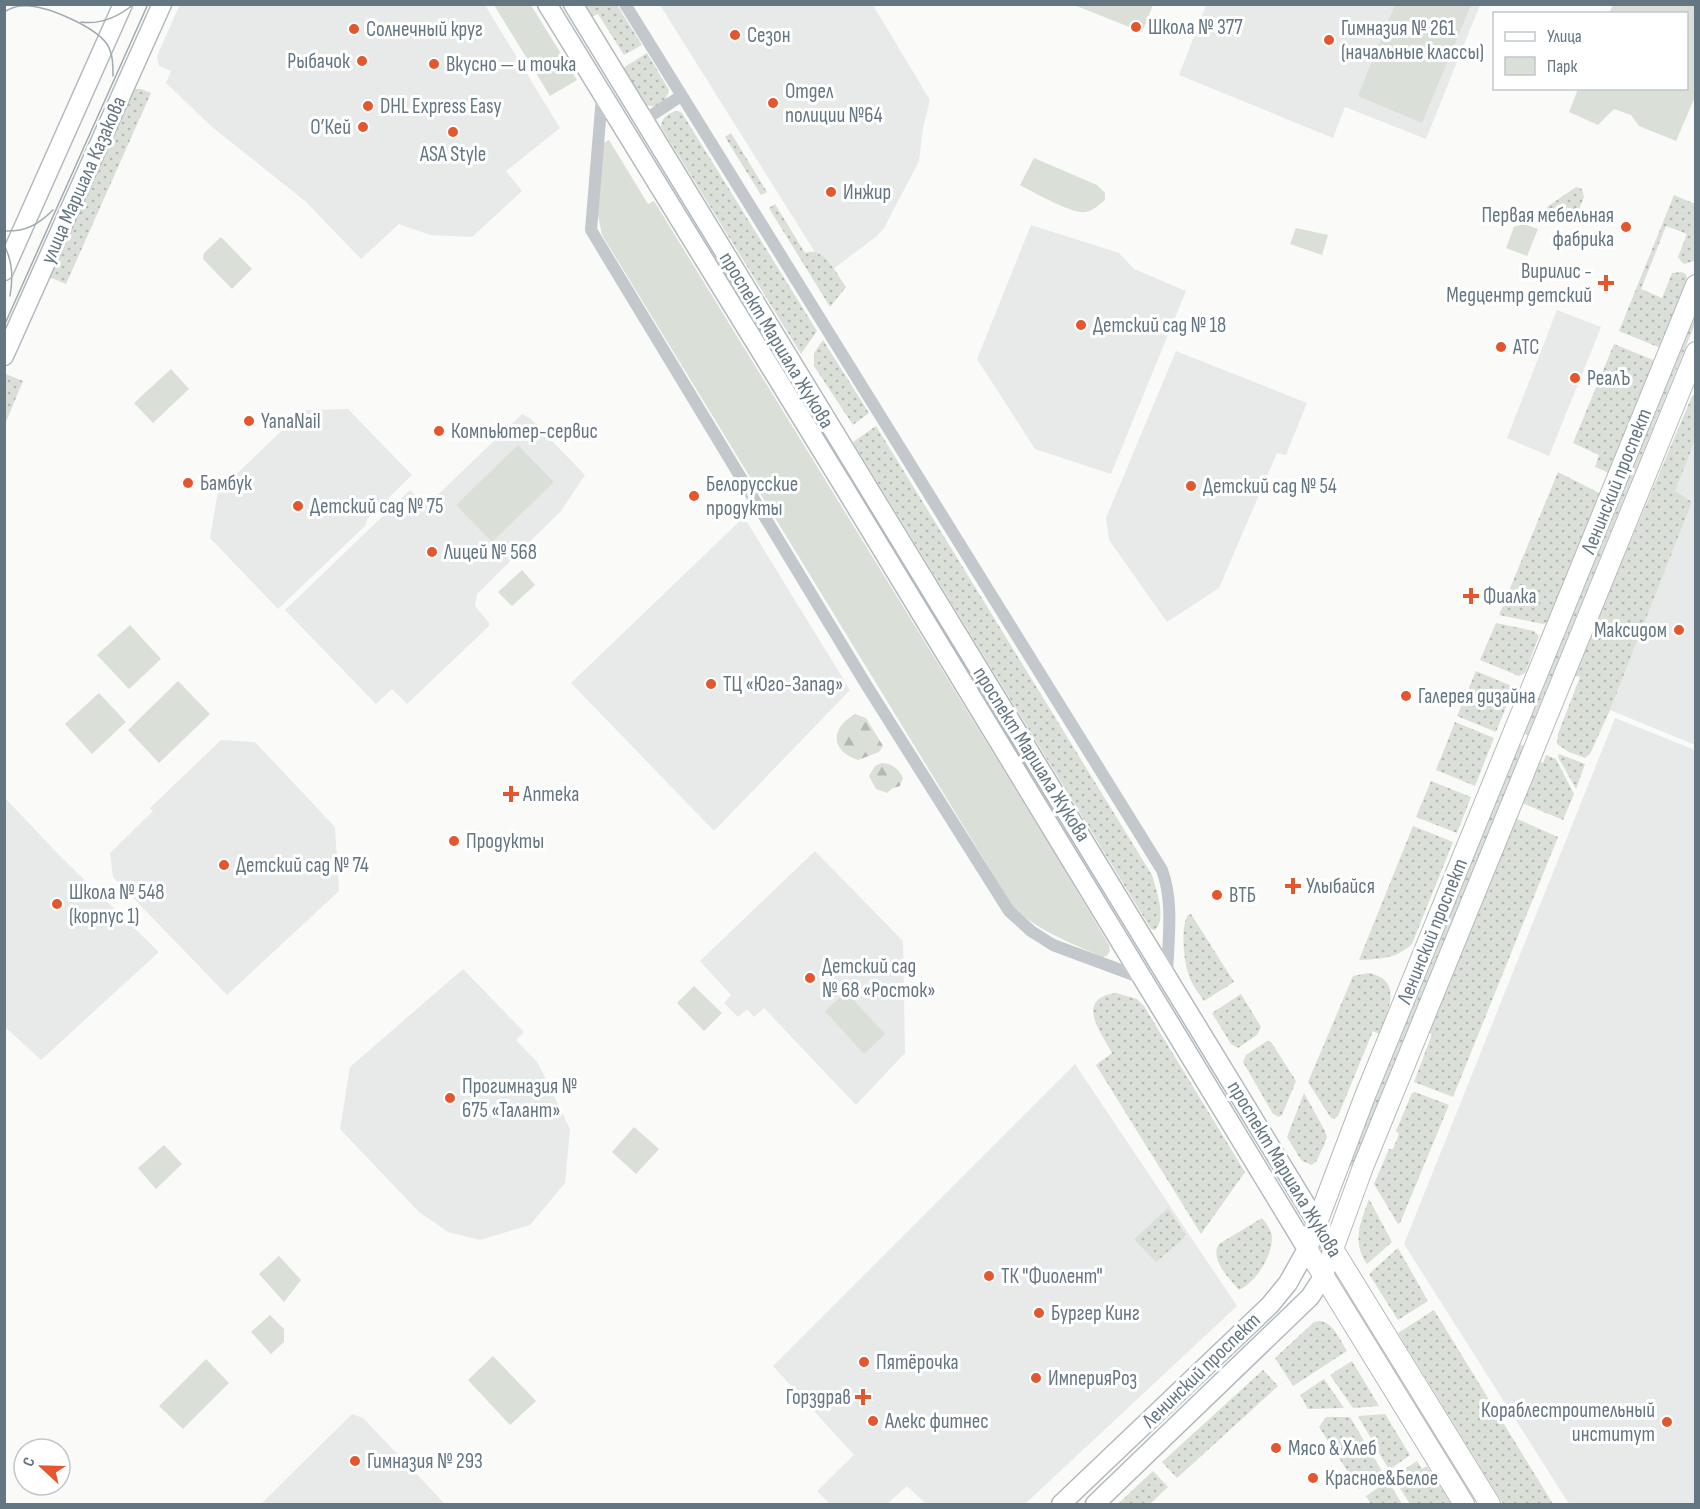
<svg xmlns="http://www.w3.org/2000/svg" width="1700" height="1509" viewBox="0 0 1700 1509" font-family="'Sofia Sans Condensed',sans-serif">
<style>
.built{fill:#e8e9e9}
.grass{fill:url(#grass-dots)}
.forest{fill:url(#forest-firs)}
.park{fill:#dadfd7}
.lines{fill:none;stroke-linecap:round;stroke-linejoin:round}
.secondary-casing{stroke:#b3babf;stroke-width:21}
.primary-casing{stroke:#b5babe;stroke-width:22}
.minor{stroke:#c3c8cc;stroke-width:12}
.secondary{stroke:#fff;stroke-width:18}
.primary{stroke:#fff;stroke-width:20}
.tram{stroke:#a2aab0;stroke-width:1.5}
.poi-dot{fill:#e4572e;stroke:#fff;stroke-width:2}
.labels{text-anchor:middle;stroke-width:6;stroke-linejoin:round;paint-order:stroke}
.poi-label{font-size:21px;fill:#657683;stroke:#fff;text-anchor:start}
.street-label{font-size:21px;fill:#657683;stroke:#fff}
</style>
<defs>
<pattern id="grass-dots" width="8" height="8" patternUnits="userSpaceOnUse" patternTransform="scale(1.5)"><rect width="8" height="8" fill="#dadfd7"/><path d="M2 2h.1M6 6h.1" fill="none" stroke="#b4b9b4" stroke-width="1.8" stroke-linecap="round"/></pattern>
<pattern id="forest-firs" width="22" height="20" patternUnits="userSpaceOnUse" patternTransform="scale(1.5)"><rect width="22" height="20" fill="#dadfd7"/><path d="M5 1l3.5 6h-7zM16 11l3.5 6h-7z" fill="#b4b9b4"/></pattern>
</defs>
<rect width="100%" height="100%" fill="#fafaf8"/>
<path class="built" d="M180,4L485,5L560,128L506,171L522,191L472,237L430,235L399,224L361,259L305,201L211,126L166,83L171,71L159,66L157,56Z
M660,5H873L930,100L923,128L919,161L884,228L877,236L828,273Z
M1206,5H1480L1426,139L1345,107L1333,138L1179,75Z
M1031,225L1119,253L1134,269L1186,291L1111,474L1035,449L977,359Z
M1557,310L1601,327L1549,456L1507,438Z
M1176,351L1307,403L1286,455L1277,453L1219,588L1167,622L1109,540L1106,518Z
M348,409L412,475L367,519L366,525L278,609L210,538L218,492L303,410Z
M522,414L531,419L585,475L561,511L477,594L475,606L490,624L488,627L407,704L392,689L376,704L285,610L410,490L426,506Z
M1695,440V745L1610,710L1692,502L1674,491Z
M744,517L850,690L714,831L571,683Z
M1615,718L1695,750V1504H1569L1404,1244Z
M221,740L255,742L335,827L339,891L227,995L113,877L110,853L153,811L150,808Z
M5,798L60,856L159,952L41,1060L5,1027Z
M815,851L903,941L905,1053L856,1105L764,1008L754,1017L747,1009L738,1017L724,1003L731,995L700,961Z
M463,969L524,1032L516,1040L538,1063L570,1129L565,1183L530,1225L480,1240L448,1232L419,1212L340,1129L350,1067Z
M1075,1064L1237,1306L1025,1504H926L907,1486L887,1504H830L817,1491L854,1455L773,1366Z
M352,1414L363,1418L445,1504H261Z"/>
<path class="grass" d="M585,5H617L642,45L624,55L598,14L592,17Z
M647,53L669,90L665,101L657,107L645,105L623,68Z
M133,89H141L151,93L66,284L49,277Z
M678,111L682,113L817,331L801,354L661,127C661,117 670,112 678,111Z
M731,133L767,192L761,195L725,137Z
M1576,187L1582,189L1584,197L1574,222L1546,210L1547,207Z
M1674,195L1695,204L1696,257L1694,261L1684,264L1681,261L1678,257L1687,234L1666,226L1641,289L1662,298L1672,273L1681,272L1686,274L1688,282L1663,344L1658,347L1619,331Z
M775,204L805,253C824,246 836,273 846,287L830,307L769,208Z
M1695,311V324L1528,735L1523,733Z
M823,340L869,413L853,425L814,366V353Z
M1614,344L1653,360L1655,365L1609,473L1595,467L1599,455L1573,443Z
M6,374L23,381L5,424L4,378Z
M1695,394V440L1675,491L1692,502L1610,710L1590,754L1585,758L1569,752L1557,744L1558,734L1580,677L1574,675L1692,396Z
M876,426L1152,875C1156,889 1167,919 1155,930L1151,929L853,442Z
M1558,472L1601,494L1548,622L1543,624L1499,615Z
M1496,623L1534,631L1539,636L1525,673L1519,676L1480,660Z
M1476,671L1514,687L1496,732L1457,716Z
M1455,722L1494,738L1475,786L1436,770Z
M1519,744L1524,746L1353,1167L1348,1165Z
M1559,754L1585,764L1576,789L1558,757Z
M1546,755L1556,759L1574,794L1563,820L1522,803L1538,761L1543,763Z
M1431,781L1471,797L1457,833L1416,817Z
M1515,818L1558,837L1453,1097L1414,1082L1432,1034L1427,1032Z
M1413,826L1453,842L1412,944C1396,959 1379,959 1359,960Z
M1191,914L1234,982L1204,1001C1199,993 1192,985 1189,976C1184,963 1180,927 1188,915Z
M1369,973C1404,980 1388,1012 1379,1034L1373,1031L1338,1116L1334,1119L1331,1118L1308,1082L1353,976Z
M1116,993L1137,999L1144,1006L1245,1172L1201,1234L1096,1065L1112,1053C1101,1032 1074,999 1116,993Z
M1241,994L1261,1027L1257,1035L1238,1048L1231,1044L1212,1013Z
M1267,1041L1271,1042L1296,1081L1282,1115L1279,1117L1273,1114L1243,1062L1246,1055Z
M1415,1092L1449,1105L1400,1223L1398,1224L1374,1184L1389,1149H1393L1399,1134L1396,1131L1412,1093Z
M1304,1093L1325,1131L1327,1137L1324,1145L1316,1162L1311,1165L1301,1160L1287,1137Z
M1369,1199L1392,1242L1367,1264C1351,1241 1361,1222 1369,1199Z
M1168,1208L1185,1234L1184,1238L1156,1262L1134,1239Z
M1262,1218C1267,1224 1272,1231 1272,1239C1271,1258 1256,1282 1239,1290C1230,1279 1209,1259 1219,1244Z
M1398,1248L1428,1301L1398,1320L1369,1274Z
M1434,1310L1553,1504H1503L1398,1333Z
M1320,1321C1334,1323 1340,1340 1347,1351L1293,1386L1275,1358L1314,1322Z
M1352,1361L1379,1406L1353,1408L1330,1375Z
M1263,1370L1278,1386L1177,1478L1162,1462Z
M1324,1379L1344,1408L1308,1409L1300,1395Z
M1385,1414L1410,1455L1389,1470L1358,1416Z
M1326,1417H1350L1383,1473L1359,1489L1319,1427Z
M1417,1461L1422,1469L1427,1466L1451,1504H1410L1393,1477Z
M1153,1471L1168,1487L1150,1504H1118Z
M1388,1481L1402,1504H1371L1366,1496Z"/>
<path class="forest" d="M855,714L866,718L883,746L879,752L858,760C829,750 831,728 855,714Z
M882,763C893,764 898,768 903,778L900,786L893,788L887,793L876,789L869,776L875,766Z"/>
<path class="park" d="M494,5H531L577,80L550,96Z
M1074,5H1153L1142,32Z
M1395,5H1471L1422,123L1358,96Z
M1613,5H1695V97L1676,141L1639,126L1631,115L1614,109L1598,125L1569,112L1578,89L1686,88V14L1609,13Z
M609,140L648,204L654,201L1055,854L1109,945L1110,951L1107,956L1102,957C1071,943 1038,931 1013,907L602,235L597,210L602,144Z
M1034,158L1097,185L1105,193V200C1099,205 1093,211 1085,212C1072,214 1033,192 1020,185Z
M1523,224L1538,229L1527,256L1506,248L1514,227Z
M1296,228L1328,235L1322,255L1290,244Z
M221,237L252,269L232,289L203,259L204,253Z
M171,369L189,389L153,423L134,403Z
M518,445L554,482L492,542L456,505Z
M522,570L535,585L512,606L498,592Z
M130,625L161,659L129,689L97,655Z
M178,681L210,714L159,763L128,730Z
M99,693L126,722L92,754L65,724Z
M694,986L722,1013L704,1031L677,1003Z
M846,992L885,1034L864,1054L825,1011Z
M634,1127L659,1149L636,1174L612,1152Z
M164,1145L182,1164L156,1189L138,1168Z
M279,1256L301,1280L284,1302L259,1274Z
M270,1315L284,1329V1342L271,1354L251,1332Z
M493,1356L536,1401L510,1425L468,1380Z
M206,1359L229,1383L183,1429L159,1406Z"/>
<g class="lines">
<defs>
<path id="secondary" d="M547,4L844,487L1307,1249L1288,1283L1270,1305L1061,1504
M573,4L1333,1249L1323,1277L1310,1297L1095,1504
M4,271L123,4
M4,356L162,4"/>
<path id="primary" d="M1464,1504L1307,1249L1365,1096L1696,285
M1490,1504L1333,1249L1363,1167L1696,352"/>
</defs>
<use href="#secondary" class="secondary-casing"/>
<use href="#primary" class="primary-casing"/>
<path class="minor" d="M625,4L1162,870C1174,902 1168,941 1167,975
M602,96L591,230L867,686L1009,911L1031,931L1053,945L1142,978
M643,121L681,96"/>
<use href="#secondary" class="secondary"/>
<use href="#primary" class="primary"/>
<path class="tram" d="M4,12C9,9 16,6 22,6C44,4 94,26 107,44C113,54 113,65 113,76
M81,22C101,25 118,17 134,4
M4,231C25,232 38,225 53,210
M4,245C13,262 13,278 10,296
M4,326L148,4"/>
</g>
<g class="poi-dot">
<circle cx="1136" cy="27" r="6"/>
<circle cx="354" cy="29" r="6"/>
<circle cx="735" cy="35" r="6"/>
<circle cx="1329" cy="40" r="6"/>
<circle cx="362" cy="61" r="6"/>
<circle cx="434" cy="64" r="6"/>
<circle cx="773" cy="103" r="6"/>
<circle cx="368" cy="106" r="6"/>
<circle cx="363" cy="127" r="6"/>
<circle cx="453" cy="132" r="6"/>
<circle cx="831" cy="192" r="6"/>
<circle cx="1626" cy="227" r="6"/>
<path d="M1603 274h6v6h6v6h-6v6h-6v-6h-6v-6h6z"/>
<circle cx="1081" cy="325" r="6"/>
<circle cx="1501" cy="347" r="6"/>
<circle cx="1575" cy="378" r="6"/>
<circle cx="249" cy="421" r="6"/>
<circle cx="439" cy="431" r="6"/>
<circle cx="188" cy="483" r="6"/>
<circle cx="1191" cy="486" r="6"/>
<circle cx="694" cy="496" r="6"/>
<circle cx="298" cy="506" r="6"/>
<circle cx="432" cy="552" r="6"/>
<path d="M1468 587h6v6h6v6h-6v6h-6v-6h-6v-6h6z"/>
<circle cx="1679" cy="630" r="6"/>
<circle cx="711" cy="684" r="6"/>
<circle cx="1406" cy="696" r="6"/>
<path d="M508 785h6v6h6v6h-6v6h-6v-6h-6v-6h6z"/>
<circle cx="454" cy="841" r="6"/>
<circle cx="224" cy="865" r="6"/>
<path d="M1290 877h6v6h6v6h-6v6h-6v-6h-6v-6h6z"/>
<circle cx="1217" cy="895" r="6"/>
<circle cx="57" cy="904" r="6"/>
<circle cx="810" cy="978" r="6"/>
<circle cx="450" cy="1098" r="6"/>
<circle cx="989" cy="1276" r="6"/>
<circle cx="1039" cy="1313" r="6"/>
<circle cx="864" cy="1362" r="6"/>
<circle cx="1036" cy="1378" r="6"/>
<path d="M860 1388h6v6h6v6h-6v6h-6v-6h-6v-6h6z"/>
<circle cx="873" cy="1421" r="6"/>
<circle cx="1667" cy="1422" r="6"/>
<circle cx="1276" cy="1448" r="6"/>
<circle cx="355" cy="1461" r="6"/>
<circle cx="1313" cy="1478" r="6"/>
</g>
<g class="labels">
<g class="poi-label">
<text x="1148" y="34">Школа № 377</text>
<text x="1341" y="35">Гимназия № 261<tspan x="1341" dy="24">(начальные классы)</tspan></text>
<text x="366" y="36">Солнечный круг</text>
<text x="747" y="42">Сезон</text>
<text x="350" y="68" text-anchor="end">Рыбачок</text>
<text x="446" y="71">Вкусно — и точка</text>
<text x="785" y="98">Отдел<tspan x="785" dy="24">полиции №64</tspan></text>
<text x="380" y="113">DHL Express Easy</text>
<text x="351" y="134" text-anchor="end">О’Кей</text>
<text x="453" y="161" text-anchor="middle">ASA Style</text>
<text x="843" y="199">Инжир</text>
<text x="1614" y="222" text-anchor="end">Первая мебельная<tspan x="1614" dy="24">фабрика</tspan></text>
<text x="1592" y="278" text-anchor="end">Вирилис -<tspan x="1592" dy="24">Медцентр детский</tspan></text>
<text x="1093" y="332">Детский сад № 18</text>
<text x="1513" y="354">АТС</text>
<text x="1587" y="385">РеалЪ</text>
<text x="261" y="428">YanaNail</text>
<text x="451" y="438">Компьютер-сервис</text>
<text x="200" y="490">Бамбук</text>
<text x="706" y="491">Белорусские<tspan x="706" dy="24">продукты</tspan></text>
<text x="1203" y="493">Детский сад № 54</text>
<text x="310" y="513">Детский сад № 75</text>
<text x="444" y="559">Лицей № 568</text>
<text x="1483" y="603">Фиалка</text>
<text x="1667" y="637" text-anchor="end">Максидом</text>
<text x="723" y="691">ТЦ «Юго-Запад»</text>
<text x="1418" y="703">Галерея дизайна</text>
<text x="523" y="801">Аптека</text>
<text x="466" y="848">Продукты</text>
<text x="236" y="872">Детский сад № 74</text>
<text x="1306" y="893">Улыбайся</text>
<text x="69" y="899">Школа № 548<tspan x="69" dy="24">(корпус 1)</tspan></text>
<text x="1229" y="902">ВТБ</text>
<text x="822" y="973">Детский сад<tspan x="822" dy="24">№ 68 «Росток»</tspan></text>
<text x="462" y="1093">Прогимназия №<tspan x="462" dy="24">675 «Талант»</tspan></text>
<text x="1001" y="1283">ТК "Фиолент"</text>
<text x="1051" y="1320">Бургер Кинг</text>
<text x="876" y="1369">Пятёрочка</text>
<text x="1048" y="1385">ИмперияРоз</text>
<text x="851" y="1404" text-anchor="end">Горздрав</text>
<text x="1655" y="1417" text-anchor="end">Кораблестроительный<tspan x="1655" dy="24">институт</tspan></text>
<text x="885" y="1428">Алекс фитнес</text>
<text x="1288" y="1455">Мясо &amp; Хлеб</text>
<text x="367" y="1468">Гимназия № 293</text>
<text x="1325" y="1485">Красное&amp;Белое</text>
</g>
<g class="street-label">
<text transform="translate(83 180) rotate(-66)" y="7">улица Маршала Казакова</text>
<text transform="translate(777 340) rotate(59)" y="7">проспект Маршала Жукова</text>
<text transform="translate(1616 481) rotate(-68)" y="7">Ленинский проспект</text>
<text transform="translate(1032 754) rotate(58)" y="7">проспект Маршала Жукова</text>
<text transform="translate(1432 931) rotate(-68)" y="7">Ленинский проспект</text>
<text transform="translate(1285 1169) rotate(59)" y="7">проспект Маршала Жукова</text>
<text transform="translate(1201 1370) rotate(-44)" y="7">Ленинский проспект</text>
</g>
</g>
<rect width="1700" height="1509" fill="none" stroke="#657683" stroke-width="12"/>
<rect x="1493" y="12" width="195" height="78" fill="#ffffff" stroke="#c1c8cd" stroke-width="1.5"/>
<rect x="1505" y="32" width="30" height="9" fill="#ffffff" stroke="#c1c8cd" stroke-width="1.5"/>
<text x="1547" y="42" font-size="18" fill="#657683">Улица</text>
<rect x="1505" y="57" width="30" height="18" fill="#dadfd7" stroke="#c1c8cd" stroke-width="1.5"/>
<text x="1547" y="72" font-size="18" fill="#657683">Парк</text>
<g transform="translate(42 1467) rotate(292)"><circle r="28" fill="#ffffff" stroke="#c1c8cd" stroke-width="1.5"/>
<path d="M0-4.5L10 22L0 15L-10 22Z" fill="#e4572e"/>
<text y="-9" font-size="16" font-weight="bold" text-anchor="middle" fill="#657683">С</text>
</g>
</svg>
